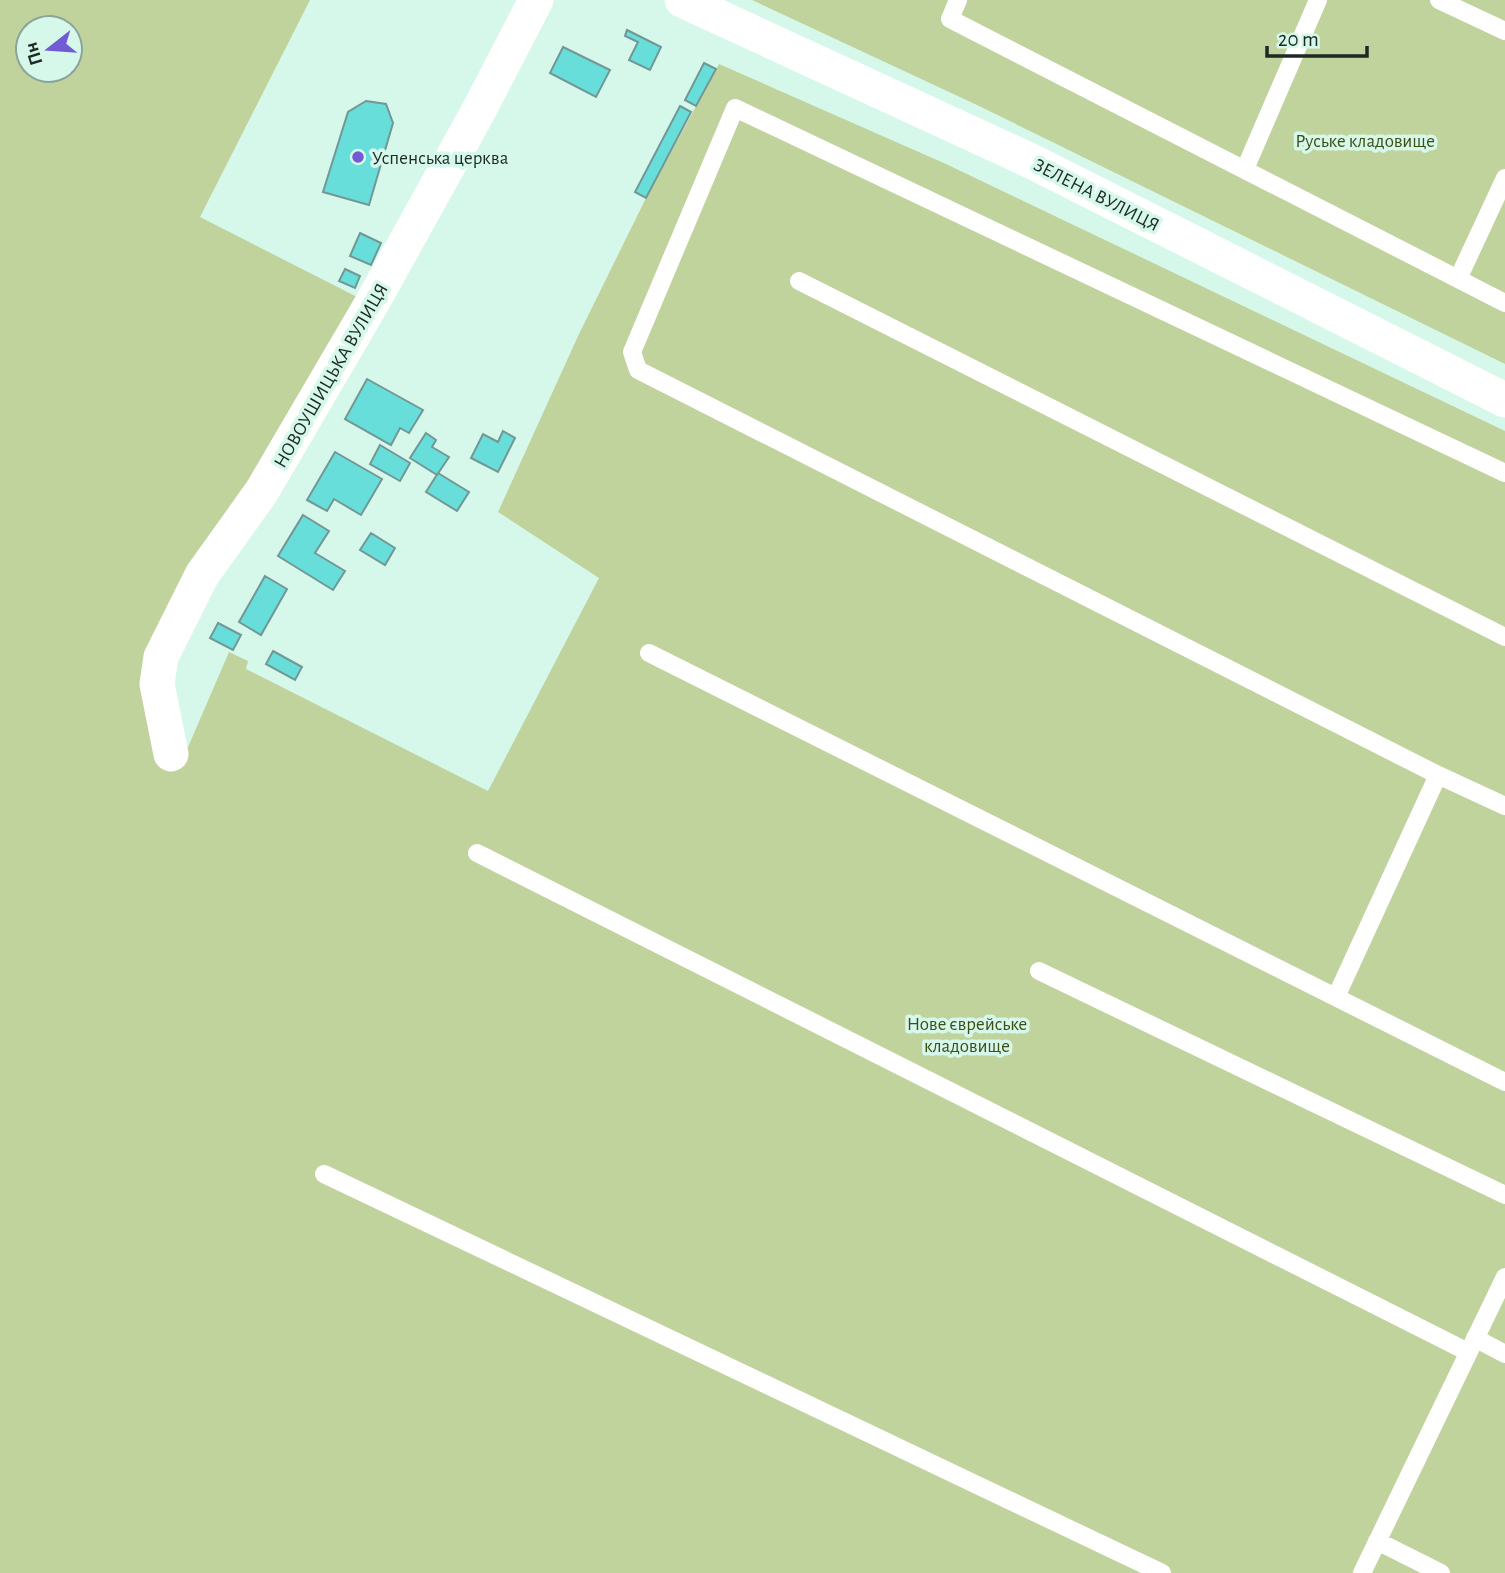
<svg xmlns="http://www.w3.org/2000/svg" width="1505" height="1573" viewBox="0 0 1505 1573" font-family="'Alegreya Sans',sans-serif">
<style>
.green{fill:#c1d39c;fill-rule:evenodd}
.building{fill:#68dedb;stroke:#729795;stroke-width:2}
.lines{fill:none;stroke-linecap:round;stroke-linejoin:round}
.lane{stroke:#fff;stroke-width:18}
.street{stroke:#fff;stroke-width:35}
.poi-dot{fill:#715cd6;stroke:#d5f8ea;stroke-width:2.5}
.labels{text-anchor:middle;stroke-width:7;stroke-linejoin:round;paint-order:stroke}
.park-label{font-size:19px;fill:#3e4d14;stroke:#d5f8ea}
.poi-label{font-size:19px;fill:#1c2924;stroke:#d5f8ea;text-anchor:start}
.street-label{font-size:19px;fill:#1c2924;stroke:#d5f8ea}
</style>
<rect width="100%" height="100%" fill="#d5f8ea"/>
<path class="green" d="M0,0H310L200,217L365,301L154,654L182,761L229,652L248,661L246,669L488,791L599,578L498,512L579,334L646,198L719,64L946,164L1505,431V1573H0ZM28,28H70V70H28Z
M752,0H1505V364L977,105Z"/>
<path class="building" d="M627,30L661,47L650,70L629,60L638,42L625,36Z
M563,47L610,70L596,97L550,73Z
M704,63L716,69L696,106L685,100Z
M366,101L386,104L393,123L369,205L323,192L348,112Z
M680,106L691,112L646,198L635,192Z
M360,233L381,243L371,265L350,256Z
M345,269L360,276L355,288L339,281Z
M367,379L423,410L409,433L400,428L391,445L345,419Z
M503,431L515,438L498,472L471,458L483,434L498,442Z
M426,433L436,440L432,447L449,457L437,475L410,458Z
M380,445L410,463L400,481L370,464Z
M335,452L382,479L361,515L334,499L327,511L307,500Z
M438,473L469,492L457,511L426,492Z
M303,515L329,531L315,553L345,571L333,590L278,556Z
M371,533L395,548L385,565L360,550Z
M265,576L287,589L261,635L239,622Z
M218,623L241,635L233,650L210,638Z
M273,651L302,667L295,680L266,664Z"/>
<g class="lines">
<path class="lane" d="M958,0L950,19L1505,303
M1439,0L1505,31
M1245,169L1318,0
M1458,279L1505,178
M799,281L1505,637
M1505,473L735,108L632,352L638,370L1438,775L1505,806
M649,653L1505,1082
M477,853L1468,1352
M1039,971L1505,1195
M1336,997L1438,775
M324,1174L1162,1573
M1475,1338L1505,1354
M1377,1541L1441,1573
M1362,1573L1505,1277"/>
<path class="street" d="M682,0L1031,161L1505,400
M171,754L157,684L161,657L202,575L262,491L372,303L478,112L536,0"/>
</g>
<circle class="poi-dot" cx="358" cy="157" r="7"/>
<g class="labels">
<g class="park-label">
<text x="1365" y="147">Руське кладовище</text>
<text x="967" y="1030">Нове єврейське<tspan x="967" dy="22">кладовище</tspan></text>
</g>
<g class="poi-label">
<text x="372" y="164">Успенська церква</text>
</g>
<g class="street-label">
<text transform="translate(1097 194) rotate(27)" y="7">ЗЕЛЕНА ВУЛИЦЯ</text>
<text transform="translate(330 375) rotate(-60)" y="7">НОВОУШИЦЬКА ВУЛИЦЯ</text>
</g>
</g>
<g transform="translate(49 49) rotate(253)"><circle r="33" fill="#d5f8ea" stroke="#8ba59b" stroke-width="2"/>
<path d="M0-5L12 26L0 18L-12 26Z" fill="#715cd6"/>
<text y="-10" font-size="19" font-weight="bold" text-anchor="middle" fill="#1c2924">Пн</text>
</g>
<path d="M1267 46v10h100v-10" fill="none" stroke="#1c2924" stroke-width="3.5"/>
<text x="1278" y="46" font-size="21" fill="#1c2924" stroke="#d5f8ea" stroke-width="5" paint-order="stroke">20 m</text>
</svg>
